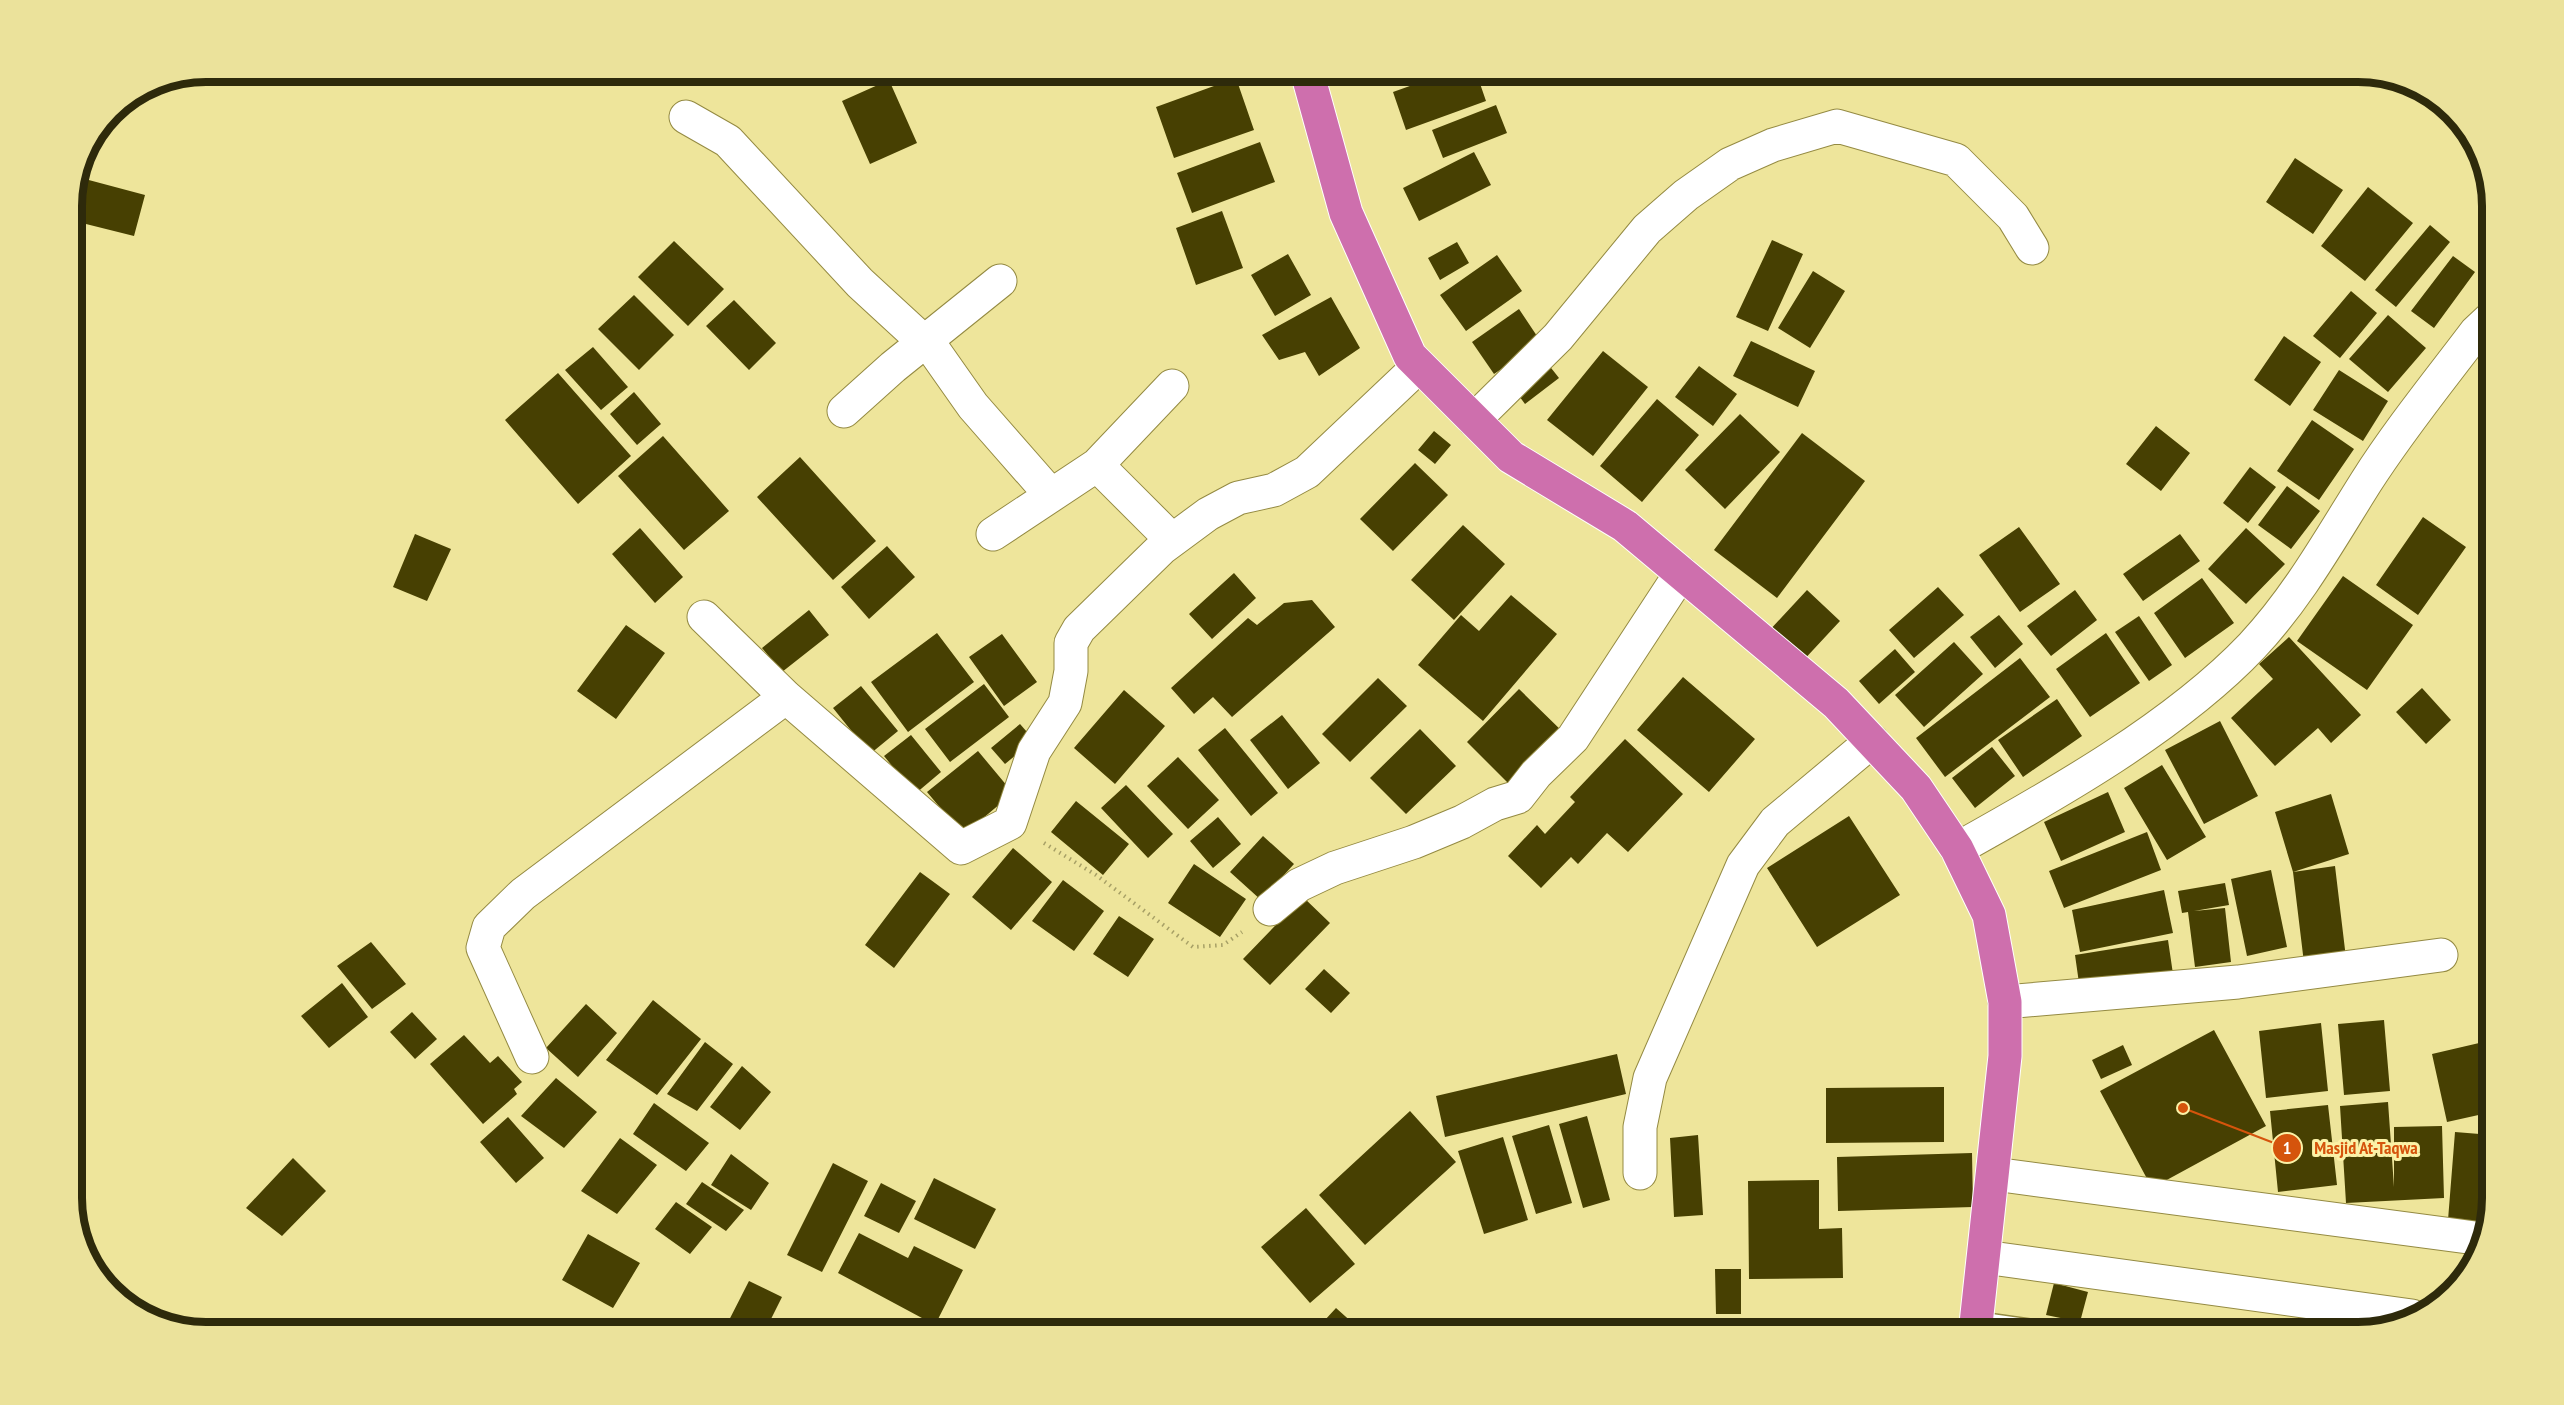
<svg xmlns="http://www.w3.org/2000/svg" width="2564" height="1405" viewBox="0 0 2564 1405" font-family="'PT Sans Narrow',sans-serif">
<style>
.building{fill:#474002}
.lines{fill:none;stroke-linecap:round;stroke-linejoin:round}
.lane-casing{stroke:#948a42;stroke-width:25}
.street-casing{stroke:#948a42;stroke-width:35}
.highway-casing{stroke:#fff;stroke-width:35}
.path{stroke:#a7a066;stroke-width:4;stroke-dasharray:1.5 4.5;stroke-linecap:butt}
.lane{stroke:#fff;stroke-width:22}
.street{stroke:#fff;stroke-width:33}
.highway{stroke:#ce6fad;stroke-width:33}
.rim{fill:none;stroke:#2e2a0b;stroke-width:8}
.leader{fill:none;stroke:#d5540c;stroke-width:2}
.callout-dot{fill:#d5540c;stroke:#fbf2a7;stroke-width:2}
.mark-label{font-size:18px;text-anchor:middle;font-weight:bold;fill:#fff}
.callout-label{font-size:18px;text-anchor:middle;font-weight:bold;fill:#d5540c;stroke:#fbf2a7;stroke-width:6;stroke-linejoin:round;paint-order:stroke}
</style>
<rect width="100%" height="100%" fill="#eee59b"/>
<path class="building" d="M1449,72H1476L1486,101L1406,130L1393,92Z
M1236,78L1254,130L1174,158L1156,107Z
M889,80L917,143L870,164L842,101Z
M1496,105L1507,133L1443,158L1432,130Z
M1260,142L1275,182L1192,213L1177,173Z
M1474,152L1491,185L1419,221L1403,188Z
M2295,158L2343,190L2313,234L2266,202Z
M85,179L145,195L134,236L74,221Z
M2368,187L2413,223L2365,281L2321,246Z
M1222,211L1243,268L1196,285L1176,228Z
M2430,225L2450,242L2396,307L2375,290Z
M1772,240L1803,254L1768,331L1736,317Z
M674,241L724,289L688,326L638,277Z
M1457,242L1469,263L1440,280L1428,258Z
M1288,254L1311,295L1275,316L1251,275Z
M1497,255L1522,291L1466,331L1440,295Z
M2453,256L2475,272L2434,328L2411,311Z
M1813,271L1845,291L1810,348L1778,328Z
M2351,291L2377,313L2340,358L2313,336Z
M634,295L674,335L639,370L598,329Z
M1331,297L1360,348L1319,376L1305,352L1279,360L1262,335Z
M734,300L776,343L749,370L706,326Z
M1519,309L1541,342L1494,374L1472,342Z
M2388,315L2426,348L2388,392L2349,359Z
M2284,336L2321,362L2290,406L2254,380Z
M1751,341L1815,371L1798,407L1733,376Z
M593,347L628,387L601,410L565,370Z
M1603,351L1648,387L1593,456L1547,420Z
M1544,359L1559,378L1525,404L1511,385Z
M1699,366L1737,394L1713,426L1675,397Z
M2339,370L2388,401L2363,441L2313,410Z
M558,373L631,456L578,504L505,420Z
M634,392L661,424L637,445L610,414Z
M1657,399L1699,435L1642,502L1600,466Z
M1740,414L1780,452L1725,509L1685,470Z
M2312,420L2354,449L2319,500L2277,471Z
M2156,426L2190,453L2161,491L2126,464Z
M1434,431L1451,445L1435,464L1418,450Z
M1802,433L1865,481L1777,598L1714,550Z
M663,436L729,511L684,550L618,476Z
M800,457L876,541L833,580L757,497Z
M1415,463L1448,495L1393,551L1360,519Z
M2250,467L2276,487L2248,523L2223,503Z
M2287,486L2320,511L2291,549L2258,525Z
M2423,517L2466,547L2418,615L2376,585Z
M1463,525L1505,564L1454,620L1411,580Z
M2019,527L2060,584L2020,612L1979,555Z
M640,528L683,577L655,603L612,554Z
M2246,528L2285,564L2246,604L2208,569Z
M415,534L451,549L427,601L393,587Z
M2180,534L2200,561L2143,601L2123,574Z
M887,546L915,577L869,619L841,587Z
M1234,573L1256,598L1212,639L1189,614Z
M2343,576L2413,625L2367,690L2297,641Z
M2202,578L2234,623L2185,658L2154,613Z
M1938,587L1964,615L1914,658L1889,630Z
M1807,590L1840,621L1800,664L1767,633Z
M2075,590L2097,620L2051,656L2027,626Z
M1511,595L1557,634L1483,721L1418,665L1461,615L1479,631Z
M1312,600L1335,627L1232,717L1213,697L1194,714L1171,688L1248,618L1257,625L1284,603Z
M809,610L829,635L782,672L762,648Z
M1999,615L2023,644L1995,668L1970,637Z
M2139,616L2172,665L2149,681L2115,632Z
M626,625L665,653L616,719L577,691Z
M937,633L974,682L908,732L871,682Z
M2106,633L2140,683L2090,717L2056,669Z
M1002,634L1037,682L1004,706L969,657Z
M2289,637L2361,715L2331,743L2318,728L2275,766L2231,718L2273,679L2259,664Z
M1954,642L1983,674L1924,727L1895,695Z
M1895,649L1915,672L1879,704L1859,681Z
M2020,658L2050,697L1945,777L1916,738Z
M1683,677L1755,739L1709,792L1637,730Z
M1378,678L1407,706L1350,762L1322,734Z
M984,684L1009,717L950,762L925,729Z
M861,686L898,731L870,754L833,708Z
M2422,688L2451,720L2426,744L2396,712Z
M1519,689L1568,737L1514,789L1467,742Z
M1124,690L1165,726L1115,784L1074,748Z
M2057,699L2082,736L2023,777L1998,740Z
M1282,715L1320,763L1288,789L1250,740Z
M2220,721L2258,796L2204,824L2165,750Z
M1020,724L1034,740L1005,764L991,748Z
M1225,728L1278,793L1251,816L1198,750Z
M1420,729L1456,766L1406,814L1370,778Z
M911,735L941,772L915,794L884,756Z
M1625,739L1683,794L1628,852L1607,833L1578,864L1571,857L1541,888L1508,856L1537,825L1545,834L1575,802L1570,797Z
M1992,747L2015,776L1975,808L1952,778Z
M978,751L1013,793L963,835L927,792Z
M1178,757L1219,800L1188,829L1147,786Z
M2162,765L2206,837L2167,860L2124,788Z
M1126,785L1173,834L1148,858L1101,808Z
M2108,792L2125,832L2061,861L2044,822Z
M2331,794L2349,854L2293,872L2275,812Z
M1076,801L1129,844L1103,875L1051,832Z
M1849,816L1900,895L1817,947L1767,868Z
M1218,817L1241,844L1213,868L1190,841Z
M2147,832L2161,870L2064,908L2049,871Z
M1263,836L1294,864L1261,900L1230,872Z
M1013,848L1052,882L1011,930L972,897Z
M1194,864L1246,899L1220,937L1168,903Z
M2335,866L2346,958L2304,963L2293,872Z
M2271,870L2287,947L2247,956L2231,879Z
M920,872L950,894L894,968L865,945Z
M1063,880L1104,911L1074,951L1032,921Z
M2225,883L2229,905L2194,911L2225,908L2231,962L2195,967L2188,912L2182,913L2178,891Z
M2164,890L2173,933L2080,952L2072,910Z
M1303,897L1330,923L1270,985L1243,959Z
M1119,916L1154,939L1128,977L1093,954Z
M2168,940L2173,974L2080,990L2075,955Z
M371,942L406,984L372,1009L337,966Z
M1324,969L1350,993L1331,1013L1305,989Z
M342,983L368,1017L329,1048L301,1016Z
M653,1000L701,1039L657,1095L606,1060Z
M586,1004L617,1033L578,1077L546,1048Z
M412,1012L437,1039L415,1059L390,1032Z
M2384,1020L2390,1091L2344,1095L2338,1024Z
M2321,1023L2328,1091L2266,1098L2259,1031Z
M2214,1030L2266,1126L2152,1188L2100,1091Z
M464,1035L490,1063L498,1056L522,1082L514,1089L517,1094L483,1124L430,1064Z
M2492,1040V1112L2447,1122L2432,1054Z
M705,1042L733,1064L697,1111L667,1094Z
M2123,1045L2132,1065L2101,1079L2092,1060Z
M1617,1054L1626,1094L1445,1137L1436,1096Z
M742,1066L771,1092L740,1130L710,1107Z
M556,1078L597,1112L564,1148L521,1116Z
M1944,1087V1142L1826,1143V1088Z
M2388,1102L2394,1187V1127L2442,1126L2444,1198L2346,1203L2340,1106Z
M654,1103L709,1143L686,1171L633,1134Z
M2328,1105L2337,1185L2278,1192L2270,1111Z
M1410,1111L1456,1162L1365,1245L1319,1195Z
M1587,1116L1610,1200L1583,1208L1559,1124Z
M508,1117L544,1158L516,1183L480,1142Z
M1549,1125L1572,1203L1536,1214L1512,1136Z
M2455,1132L2492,1135V1199L2486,1223L2448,1220Z
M1698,1135L1703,1215L1674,1217L1670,1138Z
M1503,1137L1528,1220L1484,1234L1458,1151Z
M620,1138L657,1165L617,1214L581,1191Z
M1972,1153L1973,1207L1838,1211L1837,1157Z
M731,1154L769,1183L751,1210L711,1185Z
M293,1158L326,1191L282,1236L246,1208Z
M833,1163L868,1181L822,1272L787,1255Z
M934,1178L996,1209L975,1249L914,1219Z
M1819,1180V1229L1842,1228L1843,1278L1749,1279L1748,1181Z
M702,1182L744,1210L726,1231L686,1204Z
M881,1183L916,1201L899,1233L864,1216Z
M676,1202L712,1227L690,1254L655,1229Z
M1306,1208L1355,1264L1310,1303L1261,1247Z
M859,1233L908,1258L914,1246L963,1270L935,1325L838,1273Z
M588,1234L640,1263L613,1308L562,1280Z
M1715,1269H1741V1314H1716Z
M749,1281L782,1297L764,1333H726L723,1332Z
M2054,1283L2088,1292L2080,1322L2046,1315Z
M1336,1308L1364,1333H1313Z"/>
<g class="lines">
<defs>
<path id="lane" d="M1976,1323L2047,1333"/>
<path id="street" d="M686,117L728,141L860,283L935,352L973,406L1051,495
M1172,386L1097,465L1172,540
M844,411L893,367L1000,281
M1474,420L1558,337L1647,229L1686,195L1730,164L1773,145L1837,126L1956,160L2013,217L2032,248
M993,534L1097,465
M704,617L786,697L961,848L1010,823L1034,751L1065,703L1071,671V643L1079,629L1162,548L1208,514L1238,498L1274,490L1307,472L1419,366
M1957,849C2054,795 2175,727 2252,646C2298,597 2330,539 2366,482C2399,430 2439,381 2476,332L2492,317
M1270,909L1299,885L1335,868L1414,842L1462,822L1495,804L1518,797L1536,774L1573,738L1681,573
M2005,1002L2238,982L2441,955
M532,1057L483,948L489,927L523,894L786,697
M1640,1173V1127L1650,1078L1743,865L1775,822L1872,741
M1994,1174L2483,1239
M1984,1257L2412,1316"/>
<path id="highway" d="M1307,72L1346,213L1410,356L1511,457L1625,526L1836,703L1916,788L1957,849L1989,915L2005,1002V1056L1975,1333"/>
</defs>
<use href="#lane" class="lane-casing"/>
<use href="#street" class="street-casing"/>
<use href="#highway" class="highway-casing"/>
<path class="path" d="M1044,843L1096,875L1193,947L1223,945L1242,932"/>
<use href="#lane" class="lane"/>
<use href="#street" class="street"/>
<use href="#highway" class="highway"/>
</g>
<path d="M0 0H2564V1405H0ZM206 82H2358A124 124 0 0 1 2482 206V1198A124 124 0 0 1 2358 1322H206A124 124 0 0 1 82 1198V206A124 124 0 0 1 206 82Z" fill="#ebe29b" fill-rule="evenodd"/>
<path class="rim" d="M206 82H2358A124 124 0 0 1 2482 206V1198A124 124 0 0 1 2358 1322H206A124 124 0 0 1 82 1198V206A124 124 0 0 1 206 82Z"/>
<path class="leader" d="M2183 1108L2287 1148"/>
<g class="callout-dot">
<circle cx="2183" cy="1108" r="6"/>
<circle cx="2287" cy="1148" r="15"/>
</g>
<g class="mark-label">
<text x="2287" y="1154">1</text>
</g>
<g class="callout-label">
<text x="2366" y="1154">Masjid At-Taqwa</text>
</g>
</svg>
